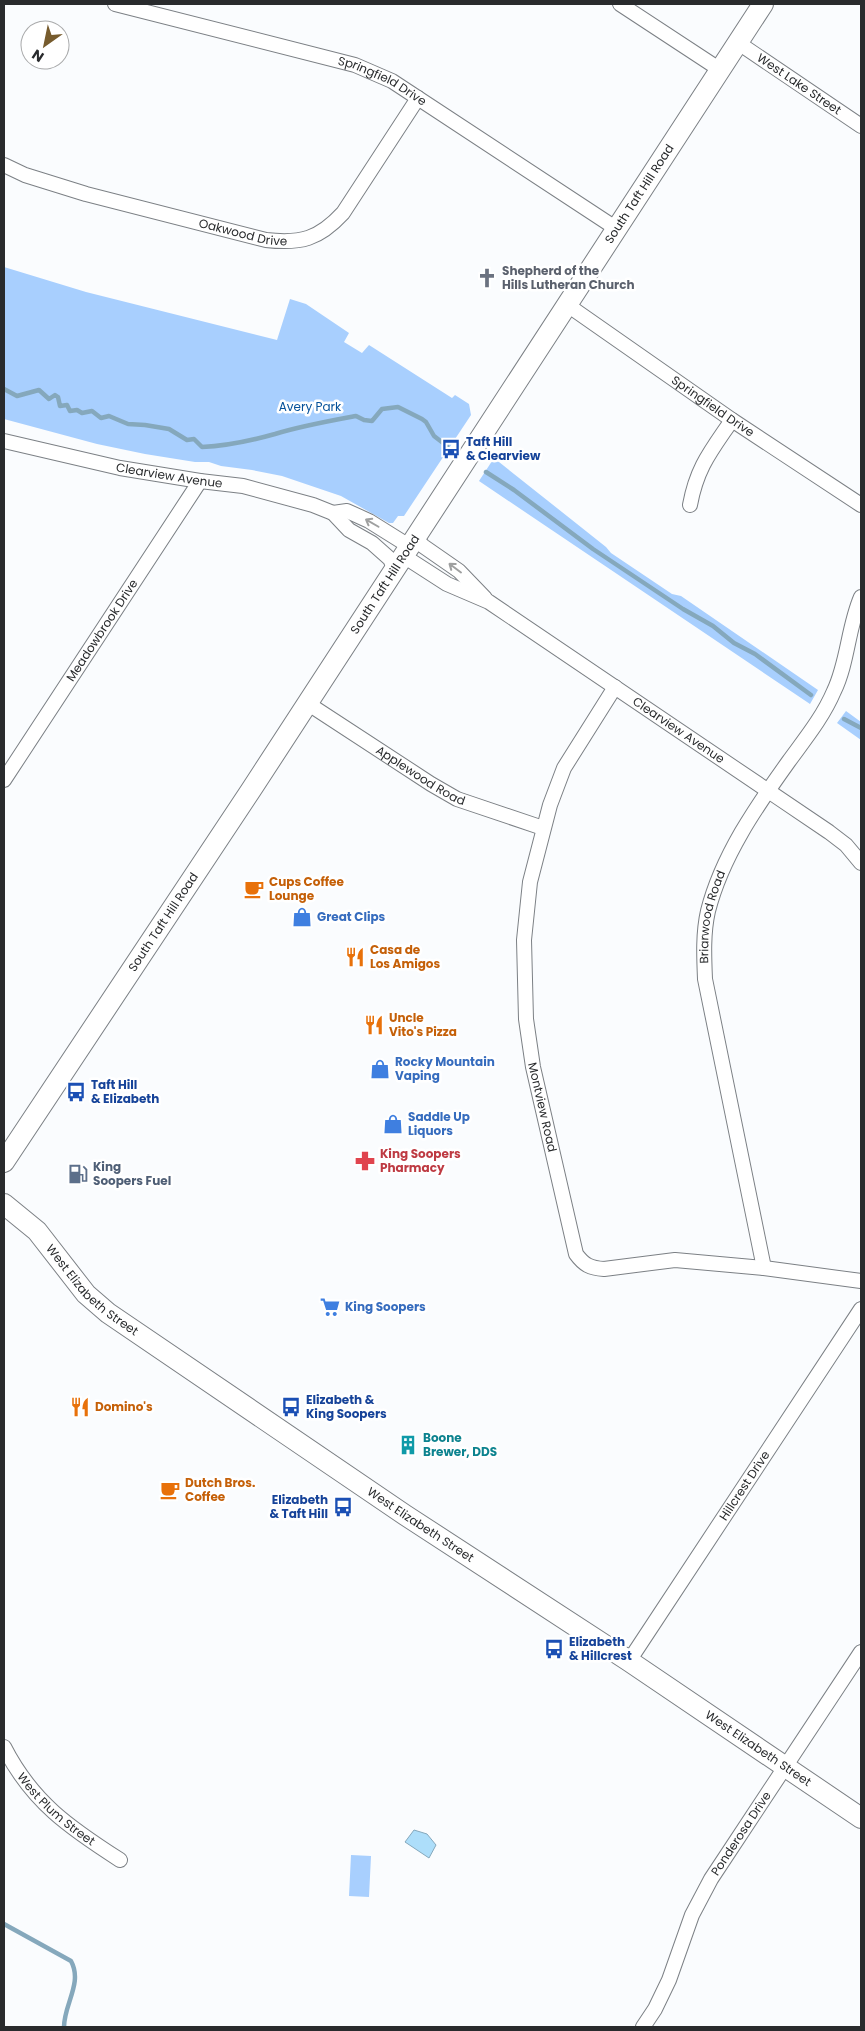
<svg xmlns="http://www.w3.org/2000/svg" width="865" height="2031" viewBox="0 0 865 2031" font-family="Poppins,sans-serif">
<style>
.green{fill:#a8cffe}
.water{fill:#addefa;stroke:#85a8bc}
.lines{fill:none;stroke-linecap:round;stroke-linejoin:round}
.stream{stroke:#85a8bc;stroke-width:4.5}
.street-casing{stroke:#7c8085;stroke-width:16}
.secondary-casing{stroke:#7c8085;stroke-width:22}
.street{stroke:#fff;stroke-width:14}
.secondary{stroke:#fff;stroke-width:20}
.oneway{stroke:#9fa0a0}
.labels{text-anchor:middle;stroke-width:5;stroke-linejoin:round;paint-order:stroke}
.street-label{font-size:12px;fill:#292b2d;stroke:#fff}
.worship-label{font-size:12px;font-weight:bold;fill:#5b616d;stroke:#fff;text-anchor:start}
.park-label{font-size:12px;fill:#05519a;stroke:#fff}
.transit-label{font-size:12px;font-weight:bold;fill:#164399;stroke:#fff;text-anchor:start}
.food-label{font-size:12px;font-weight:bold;fill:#c56008;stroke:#fff;text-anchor:start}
.shop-label{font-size:12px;font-weight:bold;fill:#366cbe;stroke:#fff;text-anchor:start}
.health-label{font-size:12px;font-weight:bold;fill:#be3a42;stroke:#fff;text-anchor:start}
.service-label{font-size:12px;font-weight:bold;fill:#4e5e75;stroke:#fff;text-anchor:start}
.culture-label{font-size:12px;font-weight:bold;fill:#0d838f;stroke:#fff;text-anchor:start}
</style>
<rect width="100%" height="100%" fill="#fafcfe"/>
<path class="green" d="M4,267L86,292L277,340L290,299L306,304L349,333L344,342L362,353L369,345L452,398L455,395L469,404L471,415L404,516H398L393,523H389L341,496L282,476L252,470L221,466L209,462H195L145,454L97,444L4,419Z
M494,458L606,547L611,553L672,594L681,596L818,690L810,704L479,481Z
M846,711L861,722V740L837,723Z
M351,1855L371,1856L369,1897L349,1896Z"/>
<path class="water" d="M414,1830L427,1834L436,1845L429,1858L405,1842Z"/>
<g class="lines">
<path class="stream" d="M4,389L17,396L39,390L49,399L55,395L58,397L60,406L67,405L70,411L77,410L82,413L92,411L101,418L109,416L128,424L145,425L169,429L187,440L194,439L202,447C228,446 250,441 275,434C301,426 329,421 356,416L364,420L372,421L382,409L398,407L422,419L426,422L434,436L447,446
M486,472L514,490L593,549L683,609L713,626L734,643L755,654L811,695
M844,719L861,728
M4,1924L71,1961C83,1983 64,2004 64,2027"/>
<defs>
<g id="street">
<path id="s1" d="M115,4L355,65L392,81L617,229"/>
<path d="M620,4L719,69"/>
<path id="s2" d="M737,42L861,126"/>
<path id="s3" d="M4,165L25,175L86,194L266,240C301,244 319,239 343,213L418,98"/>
<path id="s4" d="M566,304L732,420L861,505"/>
<path id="s5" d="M4,441L120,468L200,481L243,486L313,505L333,513L349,530L372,543L390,559L394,568"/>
<path d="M690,505C697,467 711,451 732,420"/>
<path d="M333,513L347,511L369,521L409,546"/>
<path d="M414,537L423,546L459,571L485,598"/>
<path id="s6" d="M402,555L447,584L489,602L829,832L846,845L861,863"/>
<path id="s7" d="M615,687L564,768L550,805L530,882L524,940L526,1019L533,1067L576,1254C584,1265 590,1268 604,1269L675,1260L764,1268L861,1281"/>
<path id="s8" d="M307,703L431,784L457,799L543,828"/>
<path id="s9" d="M4,780L200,481"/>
<path id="s10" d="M764,1268L705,979C704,956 703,933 708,911C722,856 756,807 789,761C805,739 823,717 834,691C848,662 848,627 861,597"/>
<path id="s11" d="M629,1661L861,1309"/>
<path id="s12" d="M4,1747C32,1802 70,1828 120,1860"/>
<path id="s13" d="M643,2027L655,2009L669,1980L692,1915L711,1879L861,1652"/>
</g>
<g id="secondary">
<path id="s14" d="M4,1162L251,790L763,4"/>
<path id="s15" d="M4,1204L37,1231L86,1294L108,1313L405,1515L629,1661L861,1818"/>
</g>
</defs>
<use href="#street" class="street-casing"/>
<use href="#secondary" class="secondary-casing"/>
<use href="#street" class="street"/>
<use href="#secondary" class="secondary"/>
</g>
<defs><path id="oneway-shaft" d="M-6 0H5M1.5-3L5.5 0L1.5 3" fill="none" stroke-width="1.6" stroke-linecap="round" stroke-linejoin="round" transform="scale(1.25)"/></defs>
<g class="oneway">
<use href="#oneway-shaft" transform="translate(372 523) rotate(-150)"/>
<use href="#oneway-shaft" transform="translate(455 568) rotate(-143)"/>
</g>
<defs>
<symbol id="church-bare" viewBox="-9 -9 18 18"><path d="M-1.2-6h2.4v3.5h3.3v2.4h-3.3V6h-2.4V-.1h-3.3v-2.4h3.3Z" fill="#6b7280" stroke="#fff" stroke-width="2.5" paint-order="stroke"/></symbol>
<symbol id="bus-bare" viewBox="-9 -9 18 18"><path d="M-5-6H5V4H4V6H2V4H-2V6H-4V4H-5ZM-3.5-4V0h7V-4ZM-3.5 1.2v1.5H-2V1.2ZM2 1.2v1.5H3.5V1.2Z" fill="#1a4fb4" stroke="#fff" stroke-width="2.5" paint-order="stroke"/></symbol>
<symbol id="cafe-bare" viewBox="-9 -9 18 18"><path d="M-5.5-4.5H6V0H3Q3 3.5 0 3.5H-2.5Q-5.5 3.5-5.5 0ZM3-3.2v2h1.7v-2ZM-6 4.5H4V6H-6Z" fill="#e8710a" stroke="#fff" stroke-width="2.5" paint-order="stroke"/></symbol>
<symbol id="shop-bare" viewBox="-9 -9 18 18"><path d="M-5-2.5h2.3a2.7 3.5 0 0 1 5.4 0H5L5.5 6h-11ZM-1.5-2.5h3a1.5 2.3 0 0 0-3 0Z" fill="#3f7fe0" stroke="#fff" stroke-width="2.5" paint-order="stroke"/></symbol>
<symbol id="restaurant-bare" viewBox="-9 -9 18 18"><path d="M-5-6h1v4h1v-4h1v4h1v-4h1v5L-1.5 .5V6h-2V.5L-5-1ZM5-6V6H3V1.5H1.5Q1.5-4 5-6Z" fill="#e8710a" stroke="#fff" stroke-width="2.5" paint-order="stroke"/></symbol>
<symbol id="pharmacy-bare" viewBox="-9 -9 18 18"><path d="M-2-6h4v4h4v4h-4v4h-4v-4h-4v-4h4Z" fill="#e0444e" stroke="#fff" stroke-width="2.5" paint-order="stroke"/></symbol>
<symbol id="fuel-bare" viewBox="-9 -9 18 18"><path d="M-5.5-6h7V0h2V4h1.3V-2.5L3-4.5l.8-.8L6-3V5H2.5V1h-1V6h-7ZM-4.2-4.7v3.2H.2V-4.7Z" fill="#5c6f8a" stroke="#fff" stroke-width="2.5" paint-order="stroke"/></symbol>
<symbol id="supermarket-bare" viewBox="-9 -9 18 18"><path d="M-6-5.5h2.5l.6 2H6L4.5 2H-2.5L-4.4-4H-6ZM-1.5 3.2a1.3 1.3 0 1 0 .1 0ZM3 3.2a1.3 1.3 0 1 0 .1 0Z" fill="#3f7fe0" stroke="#fff" stroke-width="2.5" paint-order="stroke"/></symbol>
<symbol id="building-bare" viewBox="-9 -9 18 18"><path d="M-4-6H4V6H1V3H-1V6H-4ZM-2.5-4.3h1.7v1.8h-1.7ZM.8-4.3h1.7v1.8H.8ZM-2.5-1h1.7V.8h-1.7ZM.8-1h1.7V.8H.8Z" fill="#0f9aa8" stroke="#fff" stroke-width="2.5" paint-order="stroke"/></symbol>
</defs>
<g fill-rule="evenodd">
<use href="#church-bare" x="473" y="264" width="28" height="28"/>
<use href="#bus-bare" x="437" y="435" width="28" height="28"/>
<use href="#cafe-bare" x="240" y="875" width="28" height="28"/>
<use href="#shop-bare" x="288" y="903" width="28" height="28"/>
<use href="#restaurant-bare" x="341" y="943" width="28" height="28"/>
<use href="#restaurant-bare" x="360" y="1011" width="28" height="28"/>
<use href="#shop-bare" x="366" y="1055" width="28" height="28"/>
<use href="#bus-bare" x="62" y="1078" width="28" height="28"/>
<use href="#shop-bare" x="379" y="1110" width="28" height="28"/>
<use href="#pharmacy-bare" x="351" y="1147" width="28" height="28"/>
<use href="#fuel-bare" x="64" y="1160" width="28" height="28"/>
<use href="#supermarket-bare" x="316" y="1293" width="28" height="28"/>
<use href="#restaurant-bare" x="66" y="1393" width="28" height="28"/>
<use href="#bus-bare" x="277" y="1393" width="28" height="28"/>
<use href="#building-bare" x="394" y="1431" width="28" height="28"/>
<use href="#cafe-bare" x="156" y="1476" width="28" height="28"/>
<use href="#bus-bare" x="329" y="1493" width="28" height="28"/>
<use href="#bus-bare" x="540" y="1635" width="28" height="28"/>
</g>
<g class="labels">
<g class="street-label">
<text dy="4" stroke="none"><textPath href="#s1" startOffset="279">Springfield Drive</textPath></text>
<text dy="4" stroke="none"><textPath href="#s2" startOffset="75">West Lake Street</textPath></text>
<text dy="4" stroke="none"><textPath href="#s14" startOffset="1158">South Taft Hill Road</textPath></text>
<text dy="4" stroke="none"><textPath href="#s3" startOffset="249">Oakwood Drive</textPath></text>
<text dy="4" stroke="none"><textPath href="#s4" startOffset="179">Springfield Drive</textPath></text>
<text dy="4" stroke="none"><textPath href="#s5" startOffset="169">Clearview Avenue</textPath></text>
<text dy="4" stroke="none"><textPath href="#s14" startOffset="692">South Taft Hill Road</textPath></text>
<text dy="4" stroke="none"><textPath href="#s9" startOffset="179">Meadowbrook Drive</textPath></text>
<text dy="4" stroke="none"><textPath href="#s6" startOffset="328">Clearview Avenue</textPath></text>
<text dy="4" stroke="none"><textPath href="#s8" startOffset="135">Applewood Road</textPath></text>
<text dy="4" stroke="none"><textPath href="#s10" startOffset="358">Briarwood Road</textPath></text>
<text dy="4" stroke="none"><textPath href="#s14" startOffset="288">South Taft Hill Road</textPath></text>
<text dy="4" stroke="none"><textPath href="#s7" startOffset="442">Montview Road</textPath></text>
<text dy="4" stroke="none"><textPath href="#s15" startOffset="124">West Elizabeth Street</textPath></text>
<text dy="4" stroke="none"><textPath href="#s11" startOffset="210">Hillcrest Drive</textPath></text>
<text dy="4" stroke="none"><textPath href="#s15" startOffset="529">West Elizabeth Street</textPath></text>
<text dy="4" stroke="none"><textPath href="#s15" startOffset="934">West Elizabeth Street</textPath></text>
<text dy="4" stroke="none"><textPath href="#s12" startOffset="82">West Plum Street</textPath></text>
<text dy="4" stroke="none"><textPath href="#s13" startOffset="218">Ponderosa Drive</textPath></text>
</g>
<g class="worship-label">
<text x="502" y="275">Shepherd of the<tspan x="502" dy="14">Hills Lutheran Church</tspan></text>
</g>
<g class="park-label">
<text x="310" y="411">Avery Park</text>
</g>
<g class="transit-label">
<text x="466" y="446">Taft Hill<tspan x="466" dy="14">&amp; Clearview</tspan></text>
<text x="91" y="1089">Taft Hill<tspan x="91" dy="14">&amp; Elizabeth</tspan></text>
<text x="306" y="1404">Elizabeth &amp;<tspan x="306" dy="14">King Soopers</tspan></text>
<text x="328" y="1504" text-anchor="end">Elizabeth<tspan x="328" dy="14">&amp; Taft Hill</tspan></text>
<text x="569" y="1646">Elizabeth<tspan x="569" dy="14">&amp; Hillcrest</tspan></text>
</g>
<g class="food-label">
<text x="269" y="886">Cups Coffee<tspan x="269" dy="14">Lounge</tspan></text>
<text x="370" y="954">Casa de<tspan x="370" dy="14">Los Amigos</tspan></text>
<text x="389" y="1022">Uncle<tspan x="389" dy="14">Vito's Pizza</tspan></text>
<text x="95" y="1411">Domino's</text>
<text x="185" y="1487">Dutch Bros.<tspan x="185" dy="14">Coffee</tspan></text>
</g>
<g class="shop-label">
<text x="317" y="921">Great Clips</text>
<text x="395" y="1066">Rocky Mountain<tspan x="395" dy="14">Vaping</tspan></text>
<text x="408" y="1121">Saddle Up<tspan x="408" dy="14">Liquors</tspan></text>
<text x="345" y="1311">King Soopers</text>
</g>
<g class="health-label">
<text x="380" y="1158">King Soopers<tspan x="380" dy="14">Pharmacy</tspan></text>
</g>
<g class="service-label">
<text x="93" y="1171">King<tspan x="93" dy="14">Soopers Fuel</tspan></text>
</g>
<g class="culture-label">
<text x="423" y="1442">Boone<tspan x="423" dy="14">Brewer, DDS</tspan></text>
</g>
</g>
<rect width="865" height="2031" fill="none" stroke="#292b2d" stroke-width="10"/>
<g transform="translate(45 45) rotate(213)"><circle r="24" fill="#ffffff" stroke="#a9aaab"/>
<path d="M0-4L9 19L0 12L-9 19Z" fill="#765b2d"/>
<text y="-8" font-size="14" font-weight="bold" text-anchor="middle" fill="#292b2d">N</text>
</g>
</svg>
